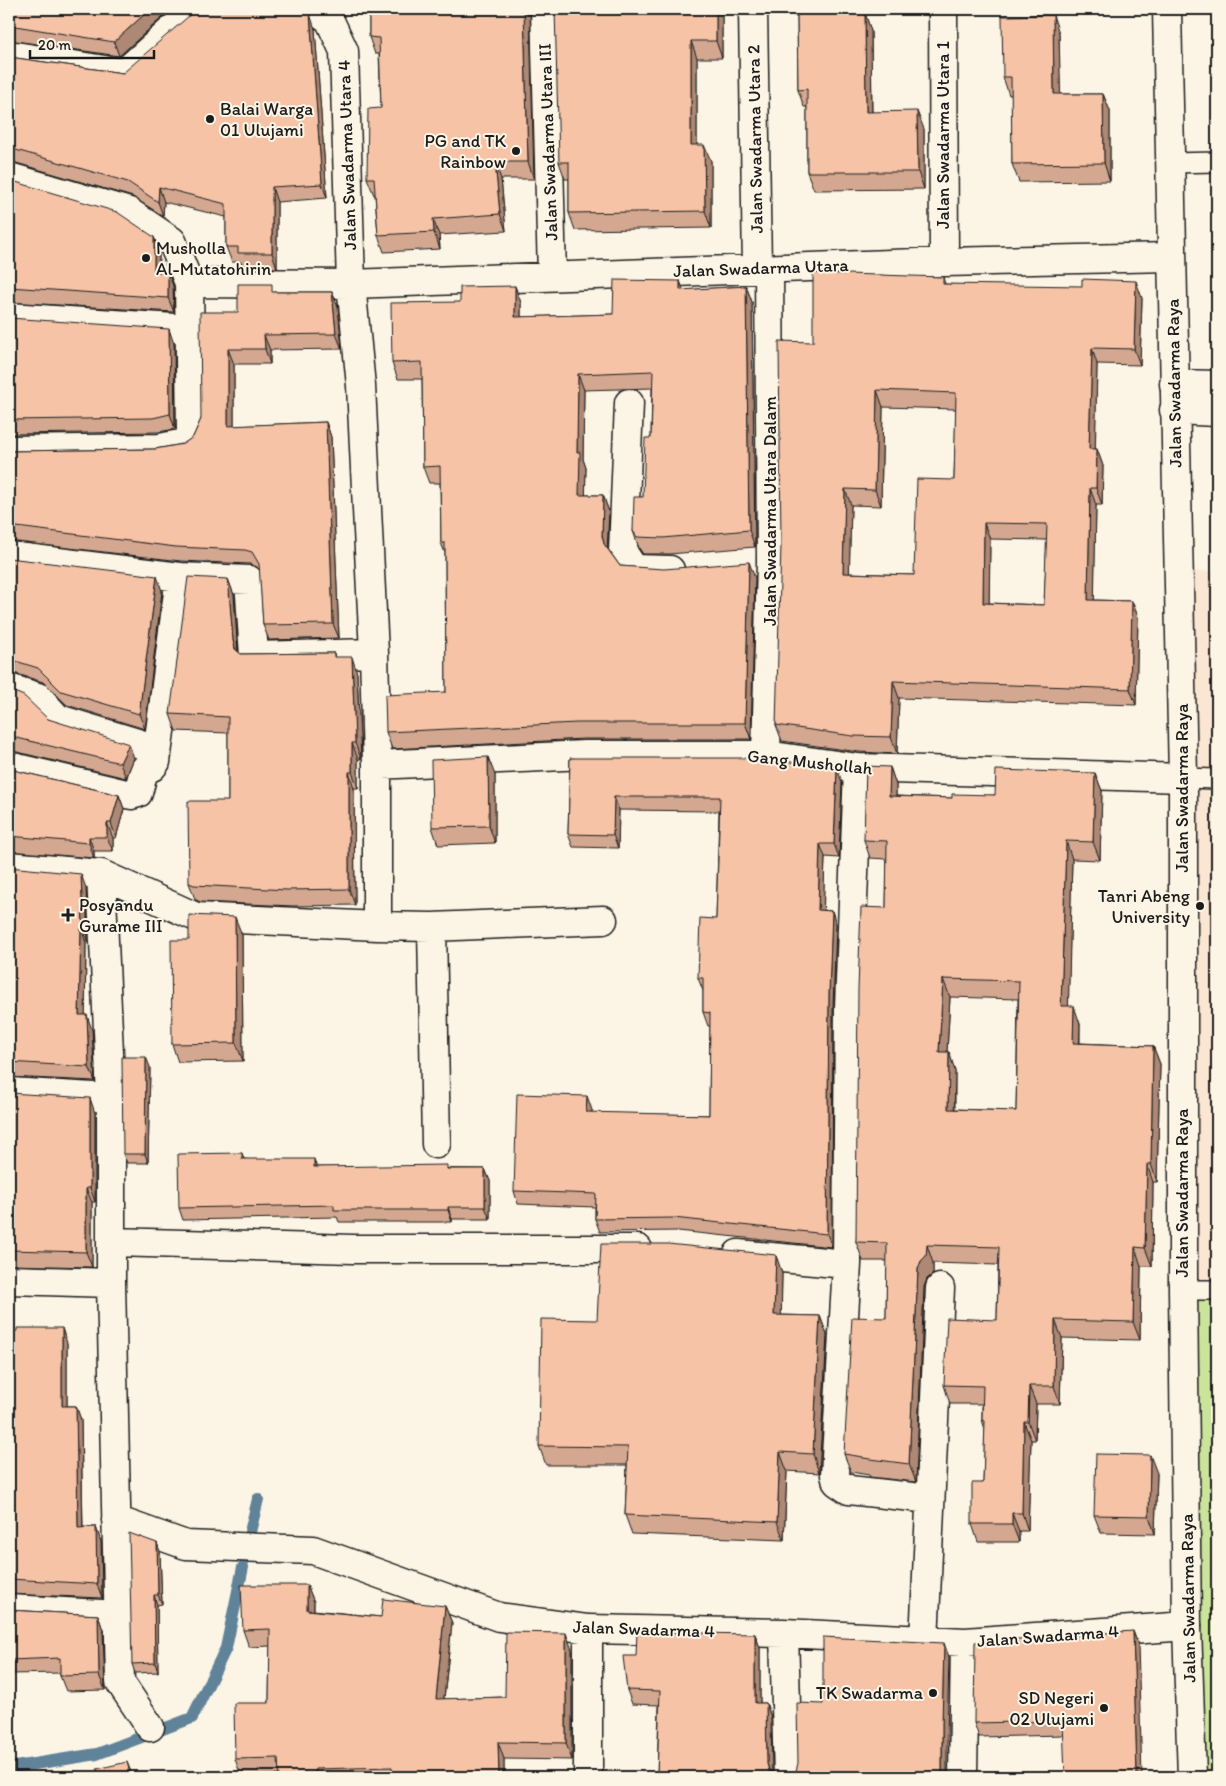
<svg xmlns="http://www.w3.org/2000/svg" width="1226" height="1786" viewBox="0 0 1226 1786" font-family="Itim,sans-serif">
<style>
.built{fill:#fae6d2}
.green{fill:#cae49b;stroke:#73805c}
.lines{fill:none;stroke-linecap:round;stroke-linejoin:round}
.stream{stroke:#608399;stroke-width:12}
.service-casing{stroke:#1c1c1c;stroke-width:22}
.minor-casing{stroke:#1c1c1c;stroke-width:31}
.secondary-casing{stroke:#1c1c1c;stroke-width:31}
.service{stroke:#fcf5e5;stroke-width:19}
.minor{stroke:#fcf5e5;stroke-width:28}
.secondary{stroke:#fcf5e5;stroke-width:28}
.wall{fill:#d4a890;stroke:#1c1c1c;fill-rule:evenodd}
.shaded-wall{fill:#ac8875;stroke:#1c1c1c}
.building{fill:#f6c3a7;stroke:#1c1c1c;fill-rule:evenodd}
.poi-dot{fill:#1c1c1c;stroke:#fcf5e5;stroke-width:2}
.labels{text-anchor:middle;stroke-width:4;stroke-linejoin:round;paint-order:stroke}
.poi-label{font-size:18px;fill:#1c1c1c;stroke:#fcf5e5;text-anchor:end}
.street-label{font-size:18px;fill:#1c1c1c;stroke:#fcf5e5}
</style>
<rect width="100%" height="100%" fill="#fcf5e5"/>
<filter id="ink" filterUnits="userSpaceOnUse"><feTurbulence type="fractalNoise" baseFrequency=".02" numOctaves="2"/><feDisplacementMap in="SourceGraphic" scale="10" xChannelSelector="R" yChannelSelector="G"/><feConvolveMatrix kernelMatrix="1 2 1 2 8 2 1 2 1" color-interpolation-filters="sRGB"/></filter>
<g filter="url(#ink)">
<path class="built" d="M1217,571V1290H1183L1176,572Z"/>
<path class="green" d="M1183,1290H1217V1777H1196Z"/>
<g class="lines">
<path class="stream" d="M250,1532L258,1499
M9,1768L97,1754L192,1718L226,1648L243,1567"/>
<defs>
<path id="service" d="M1170,163L1217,162
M1183,778L1217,779
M1183,1290H1217"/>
<path id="minor" d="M545,9L552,275
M753,9L757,268
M943,9L944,262
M9,55L124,73L193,11
M9,177L129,212L172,241L189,283L191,434L185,443L160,448L9,450
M189,283L351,284L944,262L1171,257
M9,317L189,329
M1174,384L1217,385
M629,403L623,552L634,569L670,570
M1174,410L1217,412
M9,556L180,577L249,580L254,656L374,653
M9,688L38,697L58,719L157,749
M766,755L771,561L769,268
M377,765L584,755H766L858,768L1183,778
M9,766L131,795L138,793L144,770L152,767L156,762L180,577
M858,768L849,1007L847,1264L835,1475L837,1482L849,1490L930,1499
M9,866L101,874
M377,926L432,927L603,920
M432,927L436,1144
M9,1092L111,1098
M113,1242L353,1249H638
M738,1254L847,1264
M9,1280L111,1283
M116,1520L186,1545L313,1550L499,1617L588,1629L784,1633L965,1642L1187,1626
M9,1609L120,1615
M588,1629V1777
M784,1633L788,1777
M924,1641L940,1288
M150,1727L120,1682L111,1283V1098L101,874L196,917L377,926V765L374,653L361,386L351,284L344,51L329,19L313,9
M963,1777L965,1642"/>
<path id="secondary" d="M1167,9L1183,778V1290L1187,1626L1192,1777"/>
</defs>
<use href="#service" class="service-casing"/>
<use href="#minor" class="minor-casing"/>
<use href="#secondary" class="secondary-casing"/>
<use href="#service" class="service"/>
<use href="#minor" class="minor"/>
<use href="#secondary" class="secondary"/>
</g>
<path class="wall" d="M9,9H172L119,56L9,40Z
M369,9H530L534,179H501L506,231L439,235L440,249L384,252L378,235L375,195H374L367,178L381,108L379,54H375L369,37Z
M722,9V58H697V145L711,161V228L575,230L569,213V179H565L559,162Z
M791,9H859V13H865L871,31L872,112L924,129V189L814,190L807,172V107H804L798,90L797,16H794Z
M315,29L327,198L277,202V268H243L241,262H232L226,247V217L164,202L163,216L133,197L13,162H9V57L123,73Z
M1059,33L1060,94H1103L1110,111V181L1019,182L1012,164V95H1009L1003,77Z
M9,180L154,237L159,251V272H168L173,286L174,312L9,302Z
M943,277L945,284L1142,298L1140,365L1097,364L1095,449H1097L1103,466L1102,505H1096L1094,600L1132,601L1138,617L1136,705L899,698L897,754L859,752L782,741L776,725L813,342ZM883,407L956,409L954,480L914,575L849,573L851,505L881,506ZM990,539L1047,540L1044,605L989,603Z
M680,281L683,290L746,286L752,302L755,547L669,554H643L639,548L633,531L643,497L651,438L652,388L584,390L583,459L586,468L585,495H603L609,512L608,549L620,566L755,578L751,739H583L392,749L386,732L446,692L445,553L441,543L440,483H429L423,467L422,379H398L392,363L460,302L515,286L521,303V317L613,314Z
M275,292H332L338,307L342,349L270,350V364H234V426L326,422L331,437L339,638L269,640L263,625L260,571L257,567L250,564L181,561L9,541V451L155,449L183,444L193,437L201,419L238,312Z
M9,318L174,344L175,429L158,432L9,434Z
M9,558L162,591L145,729L67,705L43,682L14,673H9Z
M228,579L234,595L238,651L241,654L334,653L335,657L357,673L361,759H358V788H354L355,905L293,906L200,902L195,899L189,883L228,801V733L176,731L170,714Z
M9,690L48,719L134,758L126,778L13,751H9Z
M570,758L842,782L839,858L825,857L823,910L832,911L836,924L833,1007L832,1247L678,1231L600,1232L595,1219V1207L518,1204L514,1191L592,1110V1113L709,1115L710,1026H708L703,1012V991L698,978L716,919L719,811L619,810L618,848L573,847L568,834Z
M890,767L896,785V796L952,798L995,795L1095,773L1102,791L1100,860L1072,859L1068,1006L1080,1024V1043L1153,1046L1160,1064L1157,1182H1153L1152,1266H1141L1140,1340L1062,1338L1060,1404H1036L1035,1440H1031L1028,1531H1019V1542H978L972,1524L983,1483L985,1429L982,1420V1404H950L944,1385L997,1320L998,1265L933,1263V1274L927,1279L924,1287L916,1482L870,1477L869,1475L851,1472L844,1454L886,1318L887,1261H863L856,1242L886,908L887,859L870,858L864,840ZM950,997L1018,999L1016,1111L955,1109V1071L949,1052H947Z
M9,769L119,795L124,809L116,838H113V851H94V858L9,851Z
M495,775V843L438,845L432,827Z
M9,867L86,888L88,943H86L85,1015L92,1030L95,1081L9,1077Z
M242,935L243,1061L178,1062L172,1044L189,940Z
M150,1067L148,1163H127L123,1154Z
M9,1093L95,1113V1202H92V1267L9,1265Z
M242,1153L244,1159L317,1167L485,1169L490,1181V1219H452V1222H339L337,1217L183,1220L179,1208Z
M782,1273L781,1315L820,1316L827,1335L819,1473L787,1471L784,1540L632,1534L625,1515L627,1465H546L539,1446L597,1320Z
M9,1331L67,1343V1406H76L81,1420L83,1527H96L101,1542L102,1598L9,1594Z
M1157,1473L1155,1534L1101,1533L1094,1515Z
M157,1543L160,1552L162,1604L157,1605L158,1672L135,1673L132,1664Z
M307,1585L314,1602V1610L381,1617L445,1606L452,1623L444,1699L505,1697L572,1650V1760L504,1759V1777H279V1775L241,1776L235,1759L269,1703L270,1646L249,1647L243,1630Z
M9,1610L98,1615L103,1630L105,1690L66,1691L60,1676V1673L9,1674Z
M1133,1631L1138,1645L1064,1735L979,1737L974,1723Z
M755,1634L760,1648V1703H766L771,1717L657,1777L659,1705L632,1704L627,1690L636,1656Z"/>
<path class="shaded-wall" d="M150,9H172L119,56L114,42Z
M524,9H530L534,179L528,162Z
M716,9H722V58L716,41Z
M853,9H859L860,31L853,13Z
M865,13L871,31L872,129L866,112Z
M310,14L315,29L327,198L322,184Z
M1053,15L1059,33L1061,112L1054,94Z
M691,41L697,58V161L691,145Z
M1103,94L1110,111V181L1104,163Z
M917,111L924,129V189L918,172Z
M704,145L711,161V228L705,211Z
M495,162L501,179L506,231L500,214Z
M159,187L164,202L163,216L158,202Z
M272,187L277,202V268L272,253Z
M433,219L439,235L440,249L434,232Z
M154,237L159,251V286L154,272Z
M168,272L173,286L174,312L168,298Z
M680,281L686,297L680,290Z
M1136,281L1142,298L1140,365L1134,349Z
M515,286L521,303V333L515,317Z
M746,286L752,302L755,547L749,530Z
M332,292L338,307L342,349L336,334Z
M169,329L174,344L175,429L170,414Z
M264,335L270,350V364L265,349Z
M1092,348L1097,364L1095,466L1089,449Z
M228,349L234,364V441L228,426Z
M578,374L584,390L583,459L586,468L585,511L579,495L577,452Z
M877,390L883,407L881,506L875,490Z
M326,422L331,437L339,638L333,624Z
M1097,449L1103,466L1102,505L1096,488Z
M1090,488L1096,505L1094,616L1088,600Z
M845,489L851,505L849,589L843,573Z
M603,495L609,512L607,552L604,544L602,536Z
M984,523L990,539L989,620L983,603Z
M749,562L755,578L751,739L745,723Z
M157,576L162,591L145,729L139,714Z
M228,579L234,595L238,657L233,641Z
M1132,601L1138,617L1136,705L1130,689Z
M352,657L357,673L361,759L355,743Z
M893,681L899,698L897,754L891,737Z
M352,743L358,759V788L352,772Z
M129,744L134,758L126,778L120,763Z
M488,757L495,775V843L489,826Z
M890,767L896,785V814L889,796Z
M837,768L842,782L839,858L834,844Z
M349,772L354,788L355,905L349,889Z
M1095,773L1102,791L1100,860L1093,842Z
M119,795L124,809L116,838L111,823Z
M614,797L619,810L618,848L613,835Z
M107,823L113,838V851L107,837Z
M89,837L94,851V858L89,843Z
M1066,841L1072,859L1068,1024L1061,1006Z
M820,844L825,857L823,923L818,910Z
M81,874L86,888L88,943L83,928Z
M832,911L836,924L833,1007L832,1247L827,1234L829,994Z
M235,917L242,935L243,1061L236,1043Z
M81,928L86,943L85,1030L79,1015Z
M943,979L950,997L946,1070L939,1052Z
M1074,1006L1080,1024L1079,1061L1073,1043Z
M87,1015L92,1030L95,1081L89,1067Z
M1153,1046L1160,1064L1157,1182L1151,1164Z
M949,1052L955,1071L954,1127L948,1109Z
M146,1057L150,1067L148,1163L145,1154Z
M587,1096L592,1110L591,1126L586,1112Z
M90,1098L95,1113V1202L90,1188Z
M314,1159L318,1171L314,1167Z
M1147,1164L1153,1182L1152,1266L1145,1248Z
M485,1169L490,1181V1219L485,1207Z
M86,1188L92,1202V1267L86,1252Z
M448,1207L452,1219V1222L448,1210Z
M927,1245L933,1263V1274L927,1279L924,1287L916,1482L909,1464L918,1269Z
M1135,1247L1141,1266L1140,1340L1133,1322Z
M776,1255L782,1273L781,1334L774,1315Z
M820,1316L827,1335L819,1473L813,1454Z
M1055,1320L1062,1338L1060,1404L1054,1386Z
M62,1328L67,1343V1420L62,1406Z
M1029,1386L1036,1404L1035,1440L1028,1422Z
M76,1406L81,1420L83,1542L78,1528Z
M1024,1422L1031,1440L1028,1531L1022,1513Z
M780,1452L787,1471L784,1540L777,1522Z
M1150,1455L1157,1473L1155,1534L1149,1516Z
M1012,1513L1019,1531V1542L1012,1524Z
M96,1527L101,1542L102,1598L97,1584Z
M157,1543L160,1552L162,1604L158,1595Z
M307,1585L314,1602L313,1627L307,1610Z
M154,1595L157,1605L158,1672L155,1663Z
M445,1606L452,1623L442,1716L436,1699Z
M98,1615L103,1630L105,1690L99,1675Z
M1133,1631L1138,1645L1142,1777H1137Z
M566,1633L572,1650V1760L566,1743Z
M755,1634L760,1648V1717L755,1703Z
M944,1643L949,1657L947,1738V1777H942V1724Z
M766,1703L771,1717L772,1777L767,1764Z
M498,1742L504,1759V1777H499Z
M127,1762L133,1777H131Z
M315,1769L317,1777H315Z"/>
<path class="building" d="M9,9H150L114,42L9,25Z
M197,9H303L310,14L322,184L272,187V253H238V247H226V204L159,187L158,202L128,182L9,148V57L123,73Z
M369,9H524L528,162H495L500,214L433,219L434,232L378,235L374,178H367L368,109L381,108L379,38L369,37Z
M555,9H716V41H691V145H704L705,211L569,213V162H559Z
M797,9H853V13H865L866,112L917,111L918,172H807V89L798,90Z
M1053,15L1054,94H1103L1104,163L1012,164L1011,77H1003L1002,16Z
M9,180L117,212L154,237V272H168V298L9,287Z
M813,273L943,277V284L1082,286V279L1136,281L1134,349L1092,348L1089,449H1097L1096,488H1090L1088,600L1132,601L1130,689L893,681L891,737L853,736L776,725L781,545L779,341L813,342ZM877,390L956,393L954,480L917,479L914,575L843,573L845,489L875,490ZM984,523L1047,524L1044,605L983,603Z
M614,280L680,281V290L746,286L749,530L663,538L637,537L633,531L634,497H643L645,438H651L653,371L578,374L577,452H580L579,495H603L602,536L604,544L620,566L664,569L749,562L745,723H577L386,732L385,695L446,692L445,543H441L440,466L423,467L422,362L392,363L391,303L460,302V287L515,286V317L613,314Z
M238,284H272V292H332L336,334L264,335L265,349H228V426L326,422L333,624L263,625L259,564L252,552L245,550L176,547L9,526V451L155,449L183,444L193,437L201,419L200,312H238Z
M9,318L169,329L170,414L153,418L9,420Z
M9,558L157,576L139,714L61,691L38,668L9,659Z
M188,577L228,579L233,641L235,649L241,654L334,653V657H352L355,743H352V772H349V889L287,890L194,885L189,883L188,801H228V717L170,714Z
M9,690L24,696L48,719L129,744L120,763L9,736Z
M488,757L489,826L432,827L431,760Z
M570,758H760L837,768L834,844H820L818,910L832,911L829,994L827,1234L673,1218L595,1219L596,1194L514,1191L517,1094L587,1096L586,1112L709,1115L710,1013L703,1012V978H698L700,918L716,919L720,797H614L613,835L568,834Z
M866,766L890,767L889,796L952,798V794L995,795L996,770L1095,773L1093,842L1066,841L1061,1006H1074L1073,1043L1153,1046L1151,1164H1147L1145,1248L1135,1247L1133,1322L1055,1320L1054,1386H1029L1028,1422H1024L1022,1513H1012V1524H972V1483H983L985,1421L982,1420L983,1386L944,1385L947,1318L997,1320L999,1247L927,1245L926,1256L921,1261L918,1269L909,1464L863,1458V1457L844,1454L852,1317L886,1318L887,1243L856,1242L858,989L861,907L886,908L887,841L864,840ZM943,979L1019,981L1016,1111L948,1109L949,1052H939Z
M9,769L119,795L111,823H107V837H89V843L9,836Z
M9,867L81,874L83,928H81L79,1015H87L89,1067L9,1062Z
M189,915L235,917L236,1043L172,1044L171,940H189Z
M122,1057H146L145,1154H123Z
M9,1093L90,1098V1188H86V1252L9,1250Z
M242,1153V1159H314V1167L447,1165V1169H485V1207H448V1210H334V1205L179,1208L178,1154Z
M601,1244H668L776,1255L774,1315L820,1316L813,1454L780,1452L777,1522L625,1515L628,1447L539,1446L541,1319L597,1320Z
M17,1328H62V1406H76L78,1528L96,1527L97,1584L9,1579V1331H17Z
M1096,1454L1150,1455L1149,1516L1094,1515Z
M129,1533L157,1543L158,1595H154L155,1663L132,1664Z
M241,1585H307V1610L381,1617L383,1599L445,1606L436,1699L505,1697L506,1632L566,1633V1743L498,1742L499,1777H393L392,1767L315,1769V1777H279L278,1758L235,1759L234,1703H269L270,1629L243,1630Z
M9,1610L98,1615L99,1675L60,1676V1658L9,1660Z
M1133,1631L1137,1777H1065L1063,1721L974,1723L975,1642Z
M637,1632L755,1634V1703H766L767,1764L769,1771L775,1776L778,1777H657L660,1691L627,1690L623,1656H636Z
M823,1637L944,1643L942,1724V1777H787L791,1776L796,1771L798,1763L797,1703L823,1704Z
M127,1762L131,1777H87L99,1775L97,1769Z"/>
</g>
<g class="poi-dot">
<circle cx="210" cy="119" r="5"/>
<circle cx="516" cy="151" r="5"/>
<circle cx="146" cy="258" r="5"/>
<circle cx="1200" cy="906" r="5"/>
<path d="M65.5 907.5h5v5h5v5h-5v5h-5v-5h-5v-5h5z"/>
<circle cx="933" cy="1693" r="5"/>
<circle cx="1104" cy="1708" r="5"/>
</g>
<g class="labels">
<g class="poi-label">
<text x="220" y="115" text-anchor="start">Balai Warga<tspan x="220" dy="21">01 Ulujami</tspan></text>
<text x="506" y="147">PG and TK<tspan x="506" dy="21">Rainbow</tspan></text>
<text x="156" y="254" text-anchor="start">Musholla<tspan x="156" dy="21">Al-Mutatohirin</tspan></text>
<text x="1190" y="902">Tanri Abeng<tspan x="1190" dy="21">University</tspan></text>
<text x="79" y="911" text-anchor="start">Posyandu<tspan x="79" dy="21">Gurame III</tspan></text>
<text x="923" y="1699">TK Swadarma</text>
<text x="1094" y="1704">SD Negeri<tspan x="1094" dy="21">02 Ulujami</tspan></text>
</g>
<g class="street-label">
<text transform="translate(943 135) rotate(-90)" y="6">Jalan Swadarma Utara 1</text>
<text transform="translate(755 139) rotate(-91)" y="6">Jalan Swadarma Utara 2</text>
<text transform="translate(548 142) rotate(-92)" y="6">Jalan Swadarma Utara III</text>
<text transform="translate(347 155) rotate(-92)" y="6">Jalan Swadarma Utara 4</text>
<text transform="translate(761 268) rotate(-2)" y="6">Jalan Swadarma Utara</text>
<text transform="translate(1174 383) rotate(-91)" y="6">Jalan Swadarma Raya</text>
<text transform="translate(770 511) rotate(-90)" y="6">Jalan Swadarma Utara Dalam</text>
<text transform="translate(810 762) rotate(6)" y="6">Gang Mushollah</text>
<text transform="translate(1182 788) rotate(-90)" y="6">Jalan Swadarma Raya</text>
<text transform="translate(1182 1193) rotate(-90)" y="6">Jalan Swadarma Raya</text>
<text transform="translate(1188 1598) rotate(-91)" y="6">Jalan Swadarma Raya</text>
<text transform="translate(644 1629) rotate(2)" y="6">Jalan Swadarma 4</text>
<text transform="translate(1048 1636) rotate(-4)" y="6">Jalan Swadarma 4</text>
</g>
</g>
<rect width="1226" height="1786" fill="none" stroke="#fcf5e5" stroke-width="30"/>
<rect x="15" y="15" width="1196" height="1756" fill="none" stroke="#1c1c1c" stroke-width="2" filter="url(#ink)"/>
<path d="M30 50v8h124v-8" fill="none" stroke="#1c1c1c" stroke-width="2.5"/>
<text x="38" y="50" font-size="15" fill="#1c1c1c" stroke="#fcf5e5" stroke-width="4" paint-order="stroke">20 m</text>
</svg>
